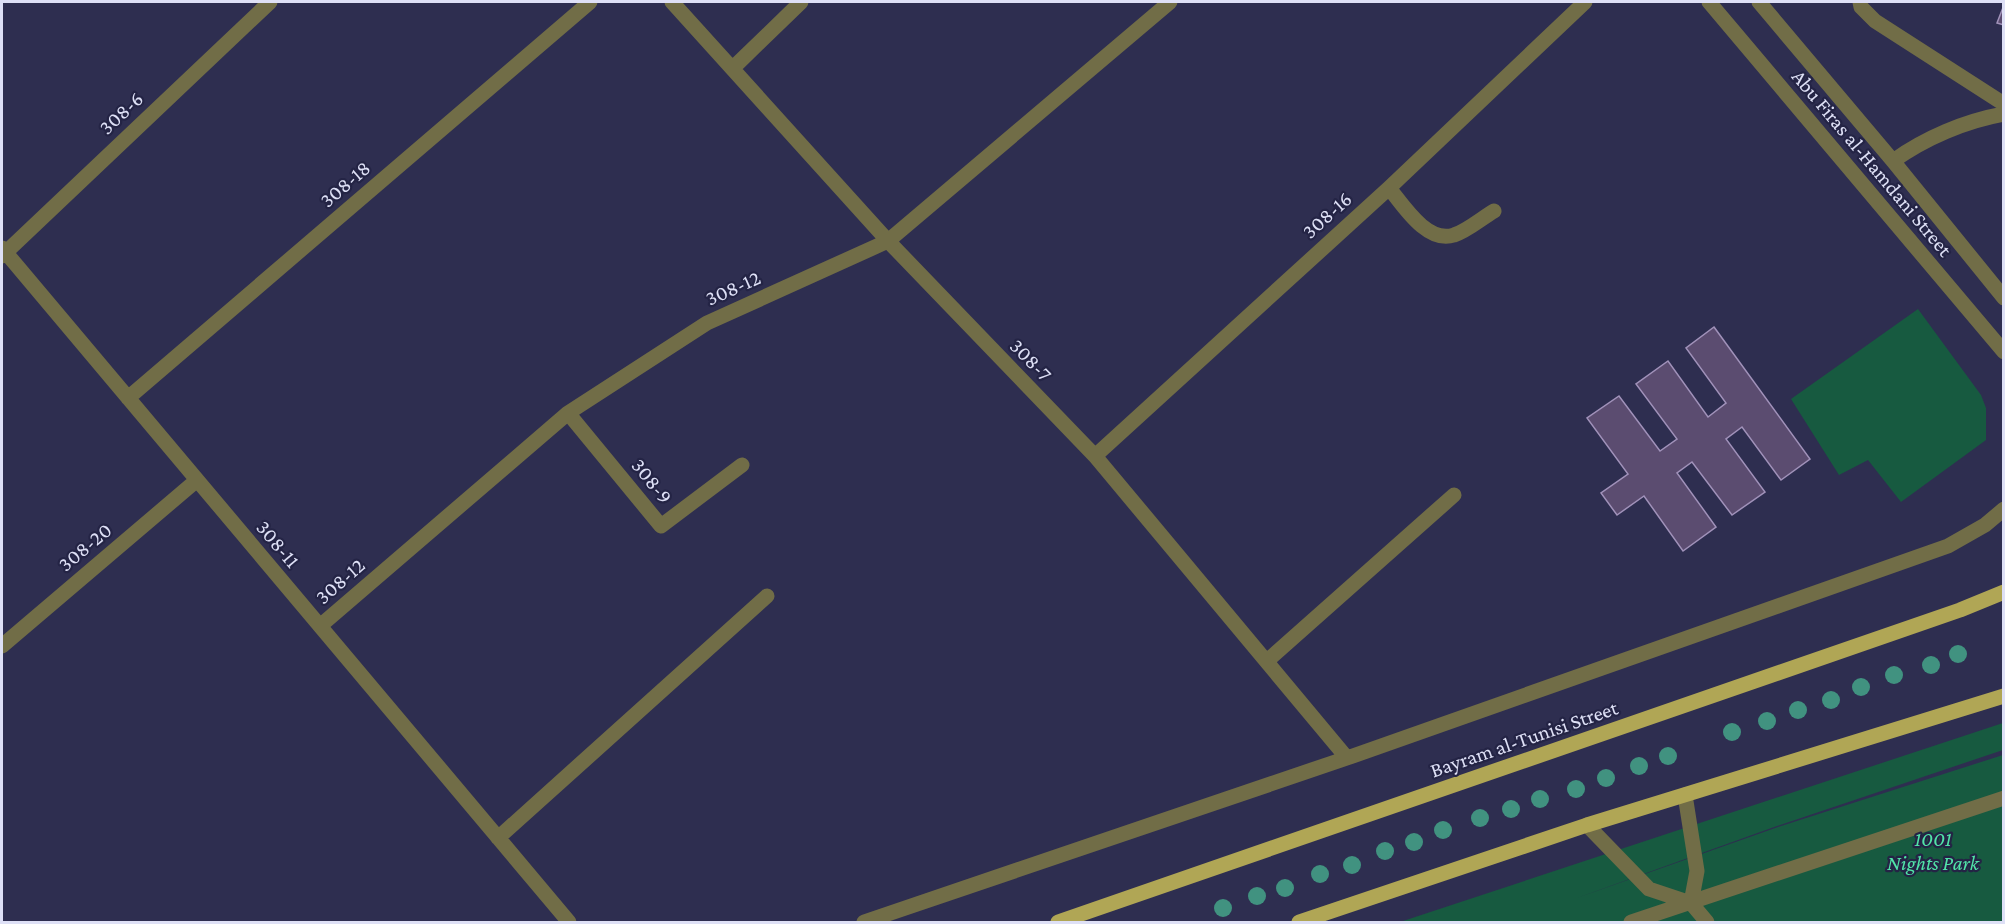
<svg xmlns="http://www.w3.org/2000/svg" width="2005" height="924" viewBox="0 0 2005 924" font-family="'Crimson Pro',serif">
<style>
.green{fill:#175a40}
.building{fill:#5b4c70;stroke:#a192ba;stroke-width:1.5}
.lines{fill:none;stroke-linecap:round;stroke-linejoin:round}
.minor{stroke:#716d47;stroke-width:15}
.major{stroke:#b0a655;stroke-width:15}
.tree{fill:#419280}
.labels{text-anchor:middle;stroke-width:4.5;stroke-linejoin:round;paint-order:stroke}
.street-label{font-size:21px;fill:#dee0f6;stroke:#242445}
.park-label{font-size:21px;font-style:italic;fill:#51e4a8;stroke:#242445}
</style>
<rect width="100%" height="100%" fill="#2e2e50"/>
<path class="green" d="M1918,309L1981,395L1986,408V440L1901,502L1868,460L1839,475L1791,399Z
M2003,723V750L1777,826L1574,899L1778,827L2003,755V922H1400Z"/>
<path class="building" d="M2004,5V25L1997,23Z
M1714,327L1810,459L1781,480L1742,427L1726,439L1765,492L1732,515L1692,462L1677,473L1716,527L1683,551L1644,496L1617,515L1601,493L1628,474L1587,418L1619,396L1660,451L1677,439L1636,384L1668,361L1708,417L1726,403L1686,348Z"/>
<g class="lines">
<path class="minor" d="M672,2L888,241L1095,456L1347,758
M1709,2L2004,352
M1759,2L1893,161L2004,298
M1860,2L1861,7L1875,21L2004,104
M733,68L801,2
M1893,161C1925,138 1965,121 2004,114
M1389,188C1403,205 1427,244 1454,235C1467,231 1482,218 1494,211
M2,248L569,922
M2,256L270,2
M128,398L590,2
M568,413L661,526L742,465
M1095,456L1389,188L1585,2
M320,626L568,413L707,323L888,241L1170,2
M2,646L197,480
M1267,661L1454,495
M1685,795L1697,871L1691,903
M1587,825L1649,889L1691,903L1707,922
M498,838L767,596
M864,922L1347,758L1948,546L1985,525L2004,509
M1631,922L2004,798"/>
<path class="major" d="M1058,922L1960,610L2004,592
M1299,922L1587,825L2004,696"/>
</g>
<g class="tree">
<circle cx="1958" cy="654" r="9"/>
<circle cx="1931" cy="665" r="9"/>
<circle cx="1894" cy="675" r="9"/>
<circle cx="1861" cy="687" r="9"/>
<circle cx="1831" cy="700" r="9"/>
<circle cx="1798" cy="710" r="9"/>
<circle cx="1767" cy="721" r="9"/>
<circle cx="1732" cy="732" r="9"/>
<circle cx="1668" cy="756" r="9"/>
<circle cx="1639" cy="766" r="9"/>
<circle cx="1606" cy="778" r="9"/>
<circle cx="1576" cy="789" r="9"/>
<circle cx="1540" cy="799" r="9"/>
<circle cx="1511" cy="809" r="9"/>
<circle cx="1480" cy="818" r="9"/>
<circle cx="1443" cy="830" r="9"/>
<circle cx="1414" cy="842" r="9"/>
<circle cx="1385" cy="851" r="9"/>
<circle cx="1352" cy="865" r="9"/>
<circle cx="1320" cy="874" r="9"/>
<circle cx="1285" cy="888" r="9"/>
<circle cx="1257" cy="896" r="9"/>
<circle cx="1223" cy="908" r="9"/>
</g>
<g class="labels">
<g class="street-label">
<text transform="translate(121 113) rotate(-43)" y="7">308-6</text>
<text transform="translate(1872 163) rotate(50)" y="7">Abu Firas al-Hamdani Street</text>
<text transform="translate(345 184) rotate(-41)" y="7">308-18</text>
<text transform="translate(1327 215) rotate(-42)" y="7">308-16</text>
<text transform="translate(733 288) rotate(-24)" y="7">308-12</text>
<text transform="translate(1031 360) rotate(46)" y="7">308-7</text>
<text transform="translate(652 481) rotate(51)" y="7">308-9</text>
<text transform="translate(278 544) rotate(50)" y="7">308-11</text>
<text transform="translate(85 547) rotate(-40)" y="7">308-20</text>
<text transform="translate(340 581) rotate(-41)" y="7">308-12</text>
<text transform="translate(1524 739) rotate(-19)" y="7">Bayram al-Tunisi Street</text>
</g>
<g class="park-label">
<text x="1933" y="846">1001<tspan x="1933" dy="24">Nights Park</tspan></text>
</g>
</g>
<rect width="2005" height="924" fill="none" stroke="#dee0f6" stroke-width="6"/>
</svg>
